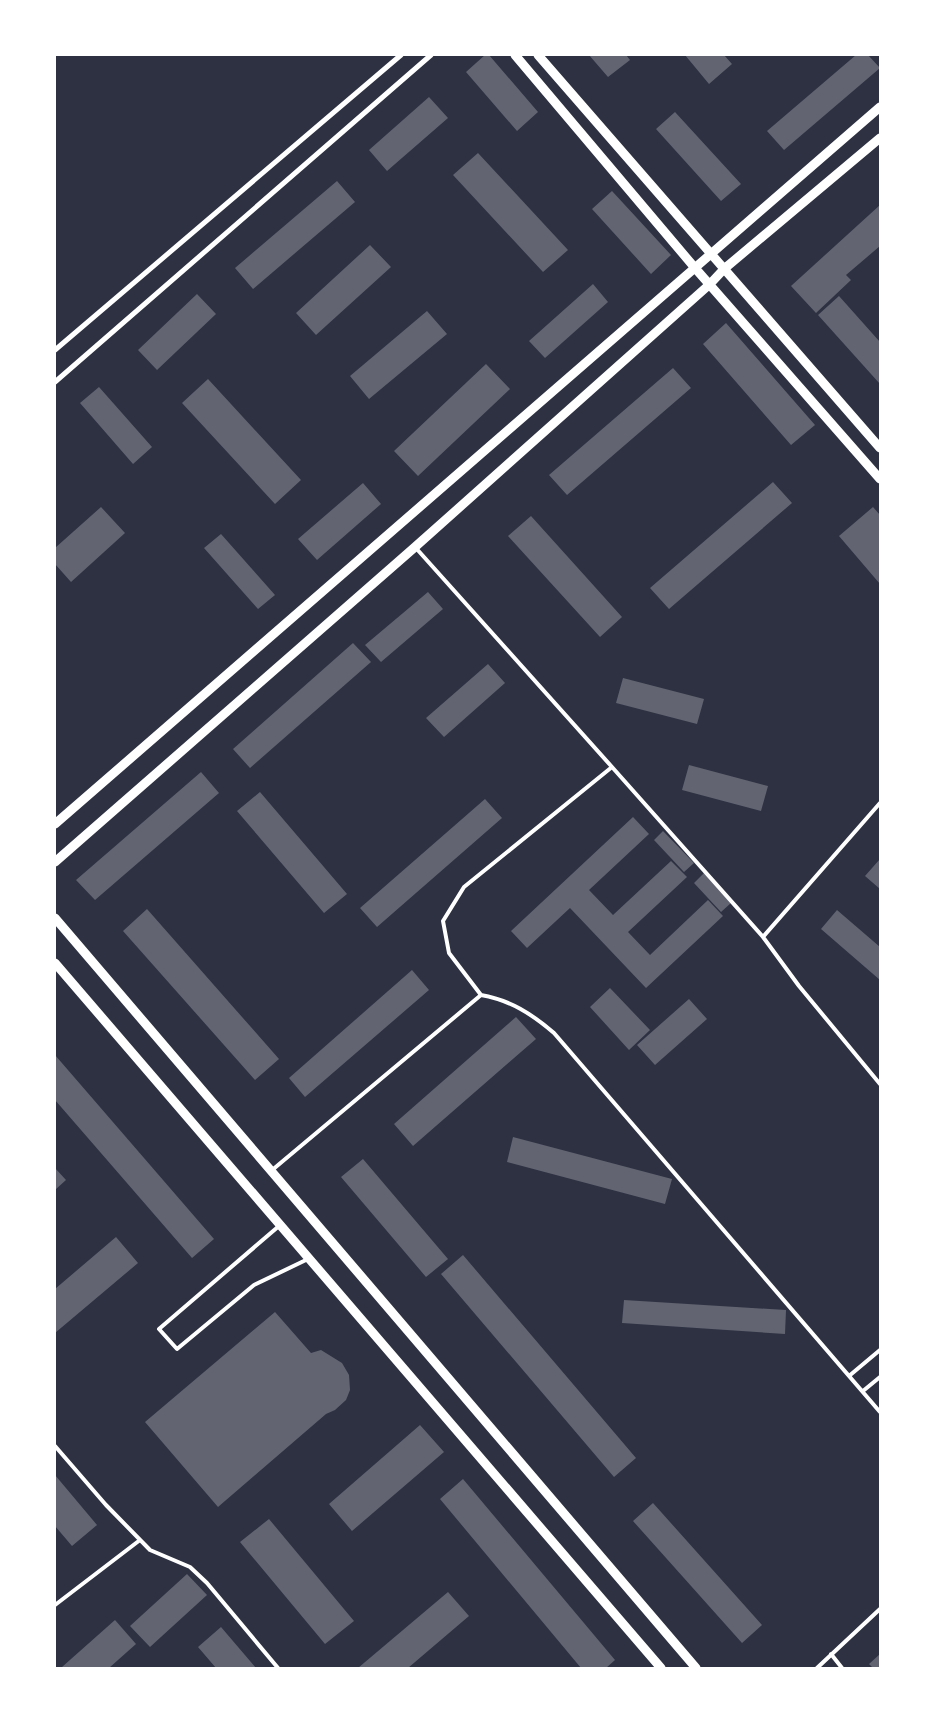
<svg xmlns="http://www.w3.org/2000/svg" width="935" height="1723" viewBox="0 0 935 1723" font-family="'Noto Sans',sans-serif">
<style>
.building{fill:#626471}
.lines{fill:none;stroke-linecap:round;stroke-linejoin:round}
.service{stroke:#fff;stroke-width:4}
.minor{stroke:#fff;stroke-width:5}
.tertiary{stroke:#fff;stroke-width:9}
</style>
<rect width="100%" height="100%" fill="#2d3142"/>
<path class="building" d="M485,55H489L538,112L517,131L466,72Z
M589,55H626L630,60L608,77Z
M685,55H724L732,64L709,84Z
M856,55H868L880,68L784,150L767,131Z
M429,97L448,118L387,171L369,150Z
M675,112L741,184L721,201L656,129Z
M478,153L568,250L543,272L453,175Z
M337,181L355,202L253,289L235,268Z
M612,191L671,255L651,274L592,209Z
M880,205V246L846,275L851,280L816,313L791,286Z
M370,245L391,267L316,335L296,313Z
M593,284L608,302L545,358L529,341Z
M197,294L216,314L157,370L138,350Z
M839,296L880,342V384L818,315Z
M427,311L447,334L369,399L350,376Z
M726,323L815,425L791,445L703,344Z
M486,364L510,389L418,476L394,451Z
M673,368L691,388L567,495L549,475Z
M208,379L301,480L275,504L182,403Z
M99,387L152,447L133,464L80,403Z
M773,482L792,503L669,609L650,588Z
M363,483L381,504L317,560L298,539Z
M101,507L125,533L71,582L55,564V548Z
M873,507L880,515V584L839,536Z
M531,516L622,617L600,637L508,536Z
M221,534L275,595L258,609L204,548Z
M428,592L443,609L381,662L365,645Z
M353,643L371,662L250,768L233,749Z
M488,664L505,683L444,737L426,718Z
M623,678L704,699L697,724L616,703Z
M689,765L768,786L761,811L682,790Z
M201,772L219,793L95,900L76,880Z
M260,792L347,894L324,913L237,811Z
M485,799L502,818L377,927L360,908Z
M633,817L649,834L589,890L613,915L671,861L687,877L628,932L650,955L708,900L723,916L646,988L570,908L527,948L511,931Z
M663,831L694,863L684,872L654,840Z
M880,859V889L865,876Z
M704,873L731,903L721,912L694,883Z
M147,909L279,1059L255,1080L123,931Z
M837,910L880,947V980L821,929Z
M412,970L429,990L305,1097L289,1078Z
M610,988L650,1030L629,1050L590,1007Z
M689,999L707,1019L655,1065L637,1045Z
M516,1017L536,1039L413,1146L394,1124Z
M55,1055L214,1239L192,1258L55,1100Z
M513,1137L672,1179L665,1204L507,1162Z
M363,1159L448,1259L426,1277L341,1177Z
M55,1168L66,1180L55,1190Z
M116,1237L138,1263L55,1333V1289Z
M463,1255L636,1458L614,1477L441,1274Z
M624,1300L786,1310L785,1334L622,1323Z
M275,1312L311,1353L321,1350L342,1363L349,1375L350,1390L346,1400L335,1410L326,1414L218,1507L145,1422Z
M420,1425L444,1452L352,1531L329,1504Z
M55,1475L97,1525L72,1546L55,1526Z
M463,1479L615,1660L606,1668H581L440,1499Z
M653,1503L762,1625L742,1643L633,1521Z
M269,1519L354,1621L325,1644L240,1542Z
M187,1574L207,1595L150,1647L130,1626Z
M448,1592L469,1616L408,1668H358Z
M115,1620L136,1644L109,1668H63L62,1667Z
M221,1627L256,1668H216L198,1647Z
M880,1654V1668H873L869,1664Z"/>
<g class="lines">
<path class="service" d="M612,767L763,937L799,986L880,1084
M763,937L880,803
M481,995C510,1000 532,1014 554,1033L880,1412
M271,1171L481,995L449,953L443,921L464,887L612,767L415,547
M279,1226L159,1329L177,1349L254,1285L308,1259
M849,1376L880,1350
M863,1391L880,1377
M55,1446L106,1505L150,1550L190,1567L207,1583L278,1668
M55,1605L140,1540
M831,1654L842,1668
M817,1668L880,1609"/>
<path class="minor" d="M55,350L401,55
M55,382L431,55"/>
<path class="tertiary" d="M515,55L695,268L880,479
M538,55L880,448
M55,824L880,107
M55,862L415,547L710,284L724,269L880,138
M55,918L696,1668
M55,963L661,1668"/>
</g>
<rect width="935" height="1723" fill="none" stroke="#ffffff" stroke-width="112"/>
</svg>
